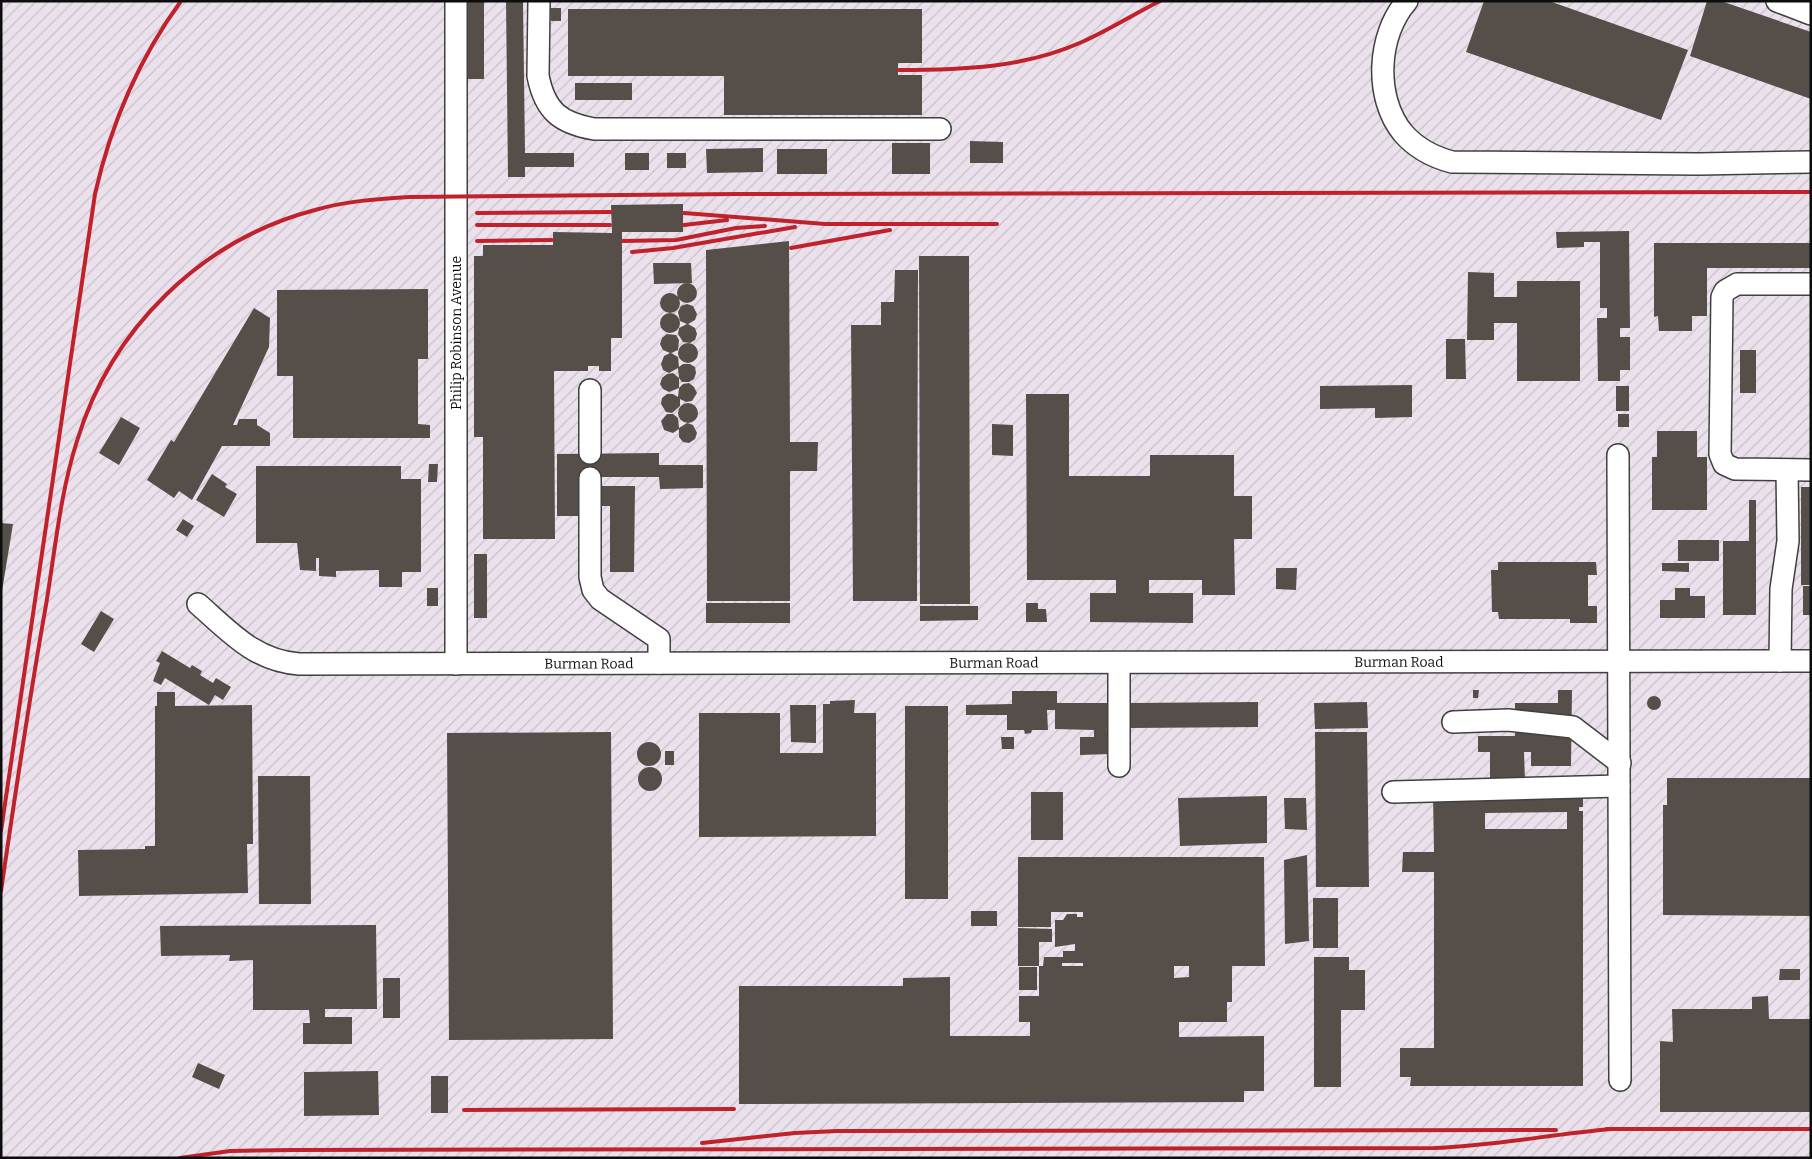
<svg xmlns="http://www.w3.org/2000/svg" width="1812" height="1159" viewBox="0 0 1812 1159" font-family="Bitter,serif">
<style>
.industrial{fill:url(#industrial-furrows)}
.building{fill:#564e49;fill-rule:evenodd}
.lines{fill:none;stroke-linecap:round;stroke-linejoin:round}
.minor-casing{stroke:#404040;stroke-width:24}
.minor{stroke:#fff;stroke-width:21}
.rail{stroke:#c0222c;stroke-width:4}
.labels{text-anchor:middle;stroke-width:5;stroke-linejoin:round;paint-order:stroke}
.street-label{font-size:14px;fill:#0d0d0d;stroke:#fff}
</style>
<defs>
<pattern id="industrial-furrows" width="10" height="10" patternUnits="userSpaceOnUse" patternTransform="scale(1.25)"><rect width="10" height="10" fill="#ebe1ec"/><path d="M-1 1l2-2M0 10L10 0M9 11l2-2" fill="none" stroke="#c8c0c9"/></pattern>
</defs>
<rect width="100%" height="100%" fill="#fffbed"/>
<path class="industrial" d="M1,1H1811V1158H1Z"/>
<path class="building" d="M468,1H484V79H468Z
M506,1H523L525,153H574V167H525V177H508Z
M1484,1H1549L1688,50L1661,120L1466,52Z
M1707,1H1721L1811,32V99L1690,56Z
M550,8H561V21H551Z
M568,9H922V63H898V75H922V115H724V76H568Z
M575,83H632V100H575Z
M970,141L1003,142V163H970Z
M892,143H930V174H892Z
M763,148V172L707,173L706,149Z
M777,149H827V174H777Z
M625,153H649V170H625Z
M667,153H686V168H667Z
M683,204V232H622V338H611V371H599V366H588V371H554L555,539H483V437H474V256H483V245H553V232L612,233L611,205Z
M1629,231L1630,328H1620V337H1630V370H1620V381H1598L1597,318H1607V308H1600V242H1584V247L1557,248L1556,232Z
M789,241L790,442H818L817,471H790V601H707L706,250Z
M1654,243H1811V268H1707V316H1692V331H1659L1658,316L1654,317Z
M919,256H969L970,604H920Z
M653,263H691L692,283L654,284Z
M895,270H918L917,601H853L851,325H881V302H894Z
M1468,272L1494,273V297H1517V281H1580V381H1517V323H1494V340H1467Z
M677 293a10 10 0 1 1 20 0a10 10 0 1 1-20 0Z
M428,289V359H418V424L430,425V438H293V376H277V290Z
M660 303a10 10 0 1 1 20 0a10 10 0 1 1-20 0Z
M687,304L693,306L697,314L695,320L688,324L695,328L697,334L695,340L690,343L683,342L678,334L679,328L687,324L680,321L678,312L681,306Z
M254,308L270,318L269,347L233,425H237L239,419H257V425L270,433V446H222L192,500L179,491L174,498L147,480L171,440L174,442Z
M660 323a10 10 0 1 1 20 0a10 10 0 1 1-20 0Z
M667,334L676,335L679,340L678,350L671,353L678,357L679,367L683,364H690L695,367L696,373L694,379L689,382H682L679,378V388L683,384L689,383L694,387L697,393L692,401L686,402L680,399V406L672,413L666,412L661,404L662,398L667,394H673L678,397L679,388L669,392L663,389L660,384L662,378L667,374L673,373L679,378L678,368L669,373L663,370L661,364L664,356L670,353L663,350L660,344L662,338Z
M1446,339H1465L1466,379H1446Z
M678 353a10 10 0 1 1 20 0a10 10 0 1 1-20 0Z
M1740,350H1756V393H1740Z
M1412,385V417L1375,418V408L1320,409V386Z
M1616,386H1629V411H1616Z
M1026,394H1069V476H1150V455H1234V496H1252V539H1234L1235,595H1202V580H1149V593H1193V623L1090,622V593H1116V580H1027Z
M678 413a10 10 0 1 1 20 0a10 10 0 1 1-20 0Z
M667,414H673L678,418L679,428L687,423L693,425L697,433L695,439L689,443L683,442L679,437V429L673,433L664,430L661,421Z
M1618,414H1629V427H1618Z
M121,417L140,428L119,465L99,453Z
M992,424L1013,425V456L992,455Z
M1657,431H1697V457H1707V510H1652V457H1657Z
M659,453V465H703V488L660,489L659,477H580V516H557V454Z
M429,464H438L437,482H428Z
M256,466H401V479H421V572H402V587H379V570L336,571V577L319,576V558H316V571L300,570L297,543H256Z
M212,474L227,484L225,487L237,494L224,517L196,500Z
M598,486H635L634,572H610V506H598Z
M1801,487H1811V585H1801Z
M1749,500H1756V615H1723V541H1749Z
M183,519L194,526L187,537L176,530Z
M1,523L13,524L2,591H1Z
M1678,540H1719V561H1678Z
M474,554H487V618H474Z
M1498,562H1596L1597,575H1588V606H1597V623H1570V619H1499L1498,612H1492L1491,570H1498Z
M1662,563H1689V572L1662,571Z
M1276,568H1297L1296,590L1276,589Z
M1803,586H1811V615H1803Z
M427,588H438V606H427Z
M1675,588H1690V596H1705V618H1660V600H1675Z
M706,603H790V623H706Z
M1026,603H1038V609H1046L1047,622H1026Z
M920,606H978V620L920,621Z
M101,611L114,619L94,652L81,644Z
M162,651L190,668L192,665L202,671L200,675L213,683L216,678L231,687L223,700L215,695L209,705L165,678L161,685L153,681L160,663L156,661Z
M1473,690H1479L1478,698H1473Z
M1558,690H1572L1571,766H1531V752H1524L1525,781H1490V752H1478V736H1515V703H1558Z
M1012,691H1057V703H1108V729L1106,730H1111V754L1080,755V737H1094V730L1055,729V710H1047L1048,730H1032L1031,733L1025,734L1024,730H1007V715H966V705L1012,704Z
M157,692H175V706L252,705L253,844H247L248,893L79,896L78,850L145,849V846H155V706H157Z
M1647 703a7 7 0 1 1 14 0a7 7 0 1 1-14 0Z
M855,700L854,713H876V836L699,837V713H780V753H823V704H830V701Z
M1258,702V727L1131,728V703Z
M1367,702L1368,728L1315,729L1314,703Z
M790,705H816V743L791,742Z
M905,706H948V899H905Z
M611,732L613,1039L449,1040L447,733Z
M1315,732H1367L1369,887H1316Z
M1001,737H1014V749H1002Z
M637 754a12 12 0 1 1 24 0a12 12 0 1 1-24 0Z
M665,751H674V765H665Z
M638 779a12 12 0 1 1 24 0a12 12 0 1 1-24 0Z
M258,776H310L311,904H259Z
M1667,778H1811V916L1663,915V805H1667Z
M1031,792H1063V840H1031Z
M1433,793H1583V807H1579V811H1583V1086H1410L1411,1077H1400V1048H1434V872H1402L1403,852H1434ZM1567,812V829H1485V813Z
M1267,796V843L1180,846L1178,798Z
M1284,798H1306L1307,830L1285,829Z
M1307,855L1309,941L1285,944L1284,860Z
M1018,857H1264L1265,966H1232V1002H1227V1022H1179V1037L1264,1036V1091H1244V1102L739,1104V986H903V978L950,977V1036H1030V1022H1019V996H1039V966H1043L1044,957H1063V951H1075V944L1055,947V920H1063L1067,914H1077V917H1083V912H1051V927H1018ZM1062,963H1083V966H1062ZM1174,966H1189V977L1174,978Z
M1313,898H1338V948H1313Z
M971,911H997V926H971Z
M376,925L377,1009H325V1017H352V1044H303V1023H310L309,1010H253V960L229,961L230,955L161,956L160,926Z
M1018,928L1052,929V942H1039V966H1018Z
M1314,957H1349V970H1365V1010H1341V1087H1314Z
M1019,967H1037V990H1019Z
M1780,969H1800V980H1779Z
M383,978H400V1018H383Z
M1768,996L1769,1019H1811V1112H1660V1041L1673,1042L1672,1009H1752V997Z
M198,1063L225,1075L219,1089L192,1077Z
M378,1071L379,1115L304,1116V1072Z
M431,1076H448V1113H431Z"/>
<g class="lines">
<defs>
<g id="minor">
<path d="M456,1V664"/>
<path d="M539,1L538,76C545,111 560,123 594,129H940"/>
<path d="M1407,1C1377,35 1374,98 1403,133C1416,148 1433,157 1452,162L1699,164L1811,162"/>
<path d="M1777,1L1811,14"/>
<path d="M1811,284H1737L1725,291L1722,297L1720,454L1724,464L1735,469L1811,470"/>
<path d="M590,390V453"/>
<path d="M1618,455L1620,1080"/>
<path d="M590,478V577L593,590L600,599L659,639V663"/>
<path id="s1" d="M198,604C230,632 255,661 299,664L1811,661"/>
<path d="M1780,661L1781,589L1788,541L1787,470"/>
<path d="M1119,663V766"/>
<path d="M1453,722L1508,720L1573,727L1620,763"/>
<path d="M1393,792L1619,786"/>
</g>
</defs>
<use href="#minor" class="minor-casing"/>
<use href="#minor" class="minor"/>
<path class="rail" d="M899,70C962,70 1024,68 1082,42C1109,30 1134,14 1160,1
M477,213L611,212
M684,213L825,224H997
M477,225H610
M684,225L727,220
M477,241L552,240
M623,241L676,240L736,228L765,226
M791,248L890,230
M632,252L673,248L795,227
M1,831L95,194C111,123 138,60 181,1
M1,891C15,795 29,700 46,605C55,551 60,494 77,441C111,329 201,240 315,210C346,201 377,199 409,197L738,194L1811,192
M464,1110L734,1109
M1606,1129H1811
M702,1143L795,1133L837,1131L1556,1130
M180,1158L230,1151L293,1150L1434,1148C1494,1146 1552,1134 1612,1129"/>
</g>
<g class="labels">
<g class="street-label">
<text transform="translate(456 333) rotate(-90)" y="5">Philip Robinson Avenue</text>
<text dy="5" stroke="none"><textPath href="#s1" startOffset="1220">Burman Road</textPath></text>
<text dy="5" stroke="none"><textPath href="#s1" startOffset="815">Burman Road</textPath></text>
<text dy="5" stroke="none"><textPath href="#s1" startOffset="410">Burman Road</textPath></text>
</g>
</g>
<rect width="1812" height="1159" fill="none" stroke="#0d0d0d" stroke-width="5"/>
</svg>
